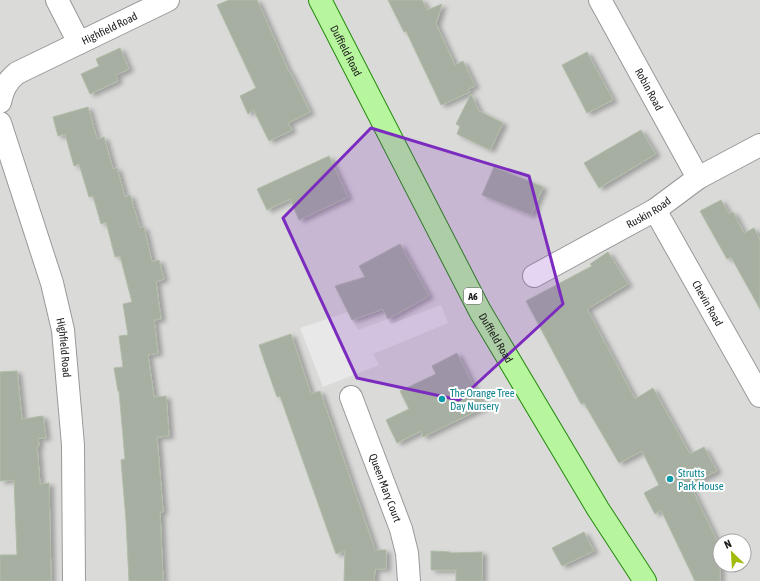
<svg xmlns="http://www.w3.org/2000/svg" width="760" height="581" viewBox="0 0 760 581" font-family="'Asap Condensed',sans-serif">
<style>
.residential{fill:#dadad9;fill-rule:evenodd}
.parking{fill:#e8e8e8}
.building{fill:#a7aea2;stroke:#b0bda6;filter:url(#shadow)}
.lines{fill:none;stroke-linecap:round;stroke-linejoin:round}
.minor-casing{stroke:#999;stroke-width:24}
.major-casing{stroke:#228b0a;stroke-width:24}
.minor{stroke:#fff;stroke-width:22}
.major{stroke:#b8f59f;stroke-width:22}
.marked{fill:#7b2cbf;fill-opacity:0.2;stroke:#7b2cbf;stroke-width:3;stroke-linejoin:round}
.culture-dot{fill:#0f9aa8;stroke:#fff;stroke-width:1.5}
.labels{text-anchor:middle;stroke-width:4;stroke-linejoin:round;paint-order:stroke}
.shield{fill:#fff;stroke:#606060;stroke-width:1}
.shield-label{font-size:10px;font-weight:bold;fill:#1c1c1c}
.street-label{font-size:11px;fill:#1c1c1c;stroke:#fff}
.culture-label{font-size:11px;fill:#0d838f;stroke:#fff;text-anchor:start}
</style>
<defs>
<filter id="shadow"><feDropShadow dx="4.5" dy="2.5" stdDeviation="2" flood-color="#0004"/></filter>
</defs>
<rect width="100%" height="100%" fill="#e5ede3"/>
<path class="residential" d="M0,0H760V581H0ZM720,541H744V565H720Z"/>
<path class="parking" d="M441,305L448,323L373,354L379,365L323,387L300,328L348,312L358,330L388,319L391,324Z"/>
<path class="building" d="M229,0H257L289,72H290L310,112L288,123L292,130L269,141L253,109L248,114L240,96L256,88L217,5Z
M388,0H422L427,10L442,4L436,24L455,65L463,61L475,86L468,89L470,92L441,105L406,31L404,32Z
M120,48L129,69L116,75L118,81L90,94L81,74L99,66L96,59Z
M587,52L613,100L587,113L562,65Z
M471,94L479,111L503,123L490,150L457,134L460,126L456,124Z
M88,107L97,139L104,137L113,169L117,168L125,197L130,195L140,228L144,227L152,262L159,260L164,279L156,282L161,319L154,320L158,353L148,355L154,397L166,396L169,436L157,437L163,512H160L163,581H129L126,520L121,460L125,459L119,391H118L114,368L123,367L119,336L128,335L123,304L132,302L120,256L115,257L106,222L101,224L93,196L89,197L79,164L74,166L65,134L58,136L53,117Z
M641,130L656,154L599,188L584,163Z
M329,156L348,197L299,220L290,199L267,210L257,189Z
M494,167L543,187L531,215L482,195Z
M721,200L729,214L733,212L744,233L754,228L760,240V309L731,257L727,259L700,211Z
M400,244L429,296L388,319L383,309L352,320L335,286L365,277L359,266Z
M608,252L628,284L587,309L635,399L653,388L690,454L704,447L717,471L690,485L720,547V581H695L661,510L655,514L644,493L659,485L642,451L619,463L584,403L581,404L526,301L592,266L590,264Z
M291,334L311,394L320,391L375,550H386V569H375L374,581H344L345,551L336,554L280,396L277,397L265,363L259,345Z
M457,353L484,407L423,437L421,431L397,443L386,420L409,409L400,391L436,374L432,366Z
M17,371L22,419L43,416L46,438H38L39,446H37L40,484L49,483L51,581H0V555H17L14,480L0,481V372Z
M584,532L594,551L562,566L552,548Z
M431,551L450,552V553L482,552V581H456V570H431Z"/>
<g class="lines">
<defs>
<g id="minor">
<path d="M57,0L79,43"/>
<path id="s1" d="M600,0L698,178"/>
<path id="s2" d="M0,102C3,89 7,81 17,73L168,0"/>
<path id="s3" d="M0,123L52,283L63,330L73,445L74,581"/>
<path id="s4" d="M655,210L760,396"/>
<path id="s5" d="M534,276L655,210L698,178L760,145"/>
<path id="s6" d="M351,397L401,529L407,553L409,581"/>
</g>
<g id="major">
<path id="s7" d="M320,0L480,311L598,509L645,581"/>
</g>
</defs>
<use href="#minor" class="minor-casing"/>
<use href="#major" class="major-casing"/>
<use href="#minor" class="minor"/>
<use href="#major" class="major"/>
</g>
<path class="marked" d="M371,128L529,176L563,304L459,400L357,378L283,218Z"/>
<g class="culture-dot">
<circle cx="442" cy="399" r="4"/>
<circle cx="670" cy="479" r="4"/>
</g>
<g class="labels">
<rect class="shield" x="464" y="288" width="18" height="16" rx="3"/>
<g class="shield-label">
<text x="473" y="300">A6</text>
</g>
<g class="street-label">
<text dy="4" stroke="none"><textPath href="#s2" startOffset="137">Highfield Road</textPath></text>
<text dy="4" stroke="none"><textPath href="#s7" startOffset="57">Duffield Road</textPath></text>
<text dy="4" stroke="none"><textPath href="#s1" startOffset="102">Robin Road</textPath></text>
<text dy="4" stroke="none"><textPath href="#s5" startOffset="131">Ruskin Road</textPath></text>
<text dy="4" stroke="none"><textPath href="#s4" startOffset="107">Chevin Road</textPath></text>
<text dy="4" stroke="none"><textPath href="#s7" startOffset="381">Duffield Road</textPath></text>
<text dy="4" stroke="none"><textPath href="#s3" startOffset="234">Highfield Road</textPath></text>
<text dy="4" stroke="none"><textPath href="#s6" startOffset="97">Queen Mary Court</textPath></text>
</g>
<g class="culture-label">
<text x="450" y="397">The Orange Tree<tspan x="450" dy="13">Day Nursery</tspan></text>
<text x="678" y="477">Strutts<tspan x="678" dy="13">Park House</tspan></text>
</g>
</g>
<g transform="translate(732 553) rotate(335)"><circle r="19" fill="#ffffff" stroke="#a4a4a4"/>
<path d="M0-3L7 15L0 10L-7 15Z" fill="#a2bb0d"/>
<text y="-6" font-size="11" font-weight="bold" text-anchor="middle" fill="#1c1c1c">N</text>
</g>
</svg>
